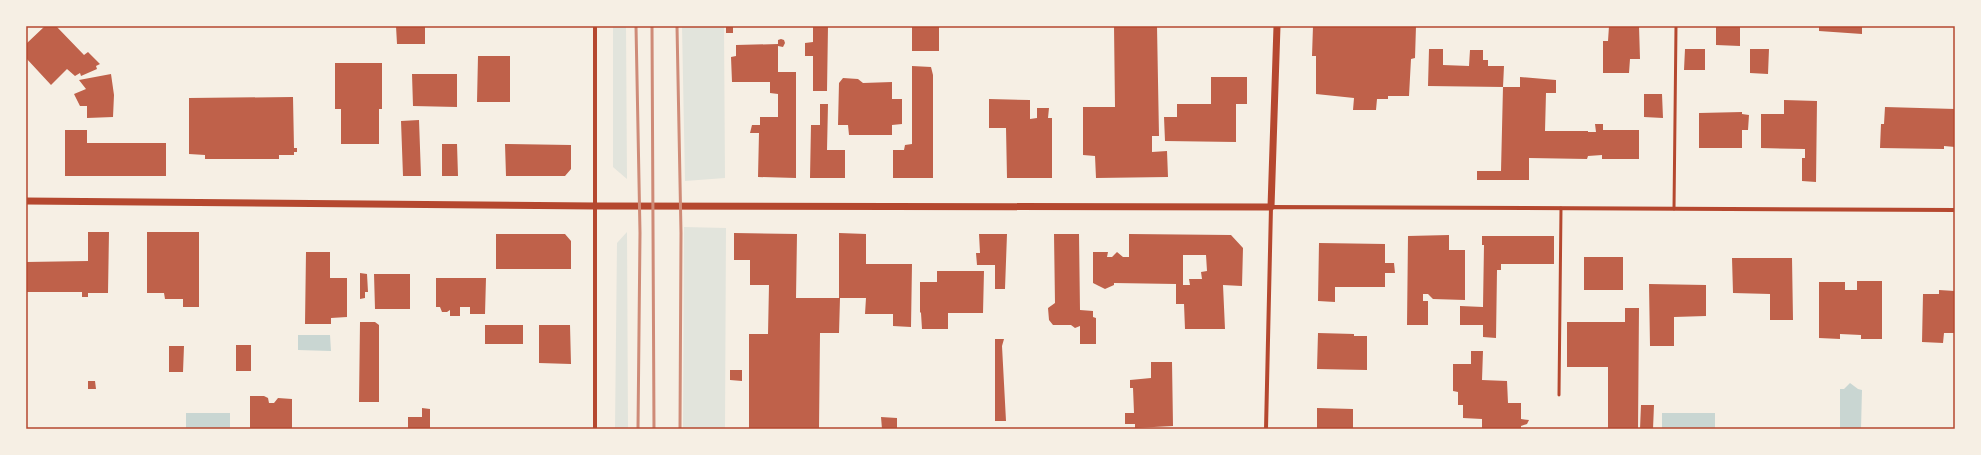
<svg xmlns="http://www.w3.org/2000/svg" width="1981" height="455" viewBox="0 0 1981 455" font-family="Rubik,sans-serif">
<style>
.green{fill:#e2e4dc}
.water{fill:#c9d6d2}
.building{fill:#bf614a;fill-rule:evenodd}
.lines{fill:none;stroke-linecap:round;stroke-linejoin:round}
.service{stroke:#b5482f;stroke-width:3}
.minor{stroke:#b5482f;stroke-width:4}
.tertiary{stroke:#b5482f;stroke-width:7}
.rail{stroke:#cf8b77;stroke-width:3}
.neatline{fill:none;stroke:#b5482f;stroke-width:1.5}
</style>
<rect width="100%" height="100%" fill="#f6efe4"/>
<path class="green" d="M613,26H626L627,179L613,167Z
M682,26H724L725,178L685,181Z
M684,227L726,228L725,429H683Z
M627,232L628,429H615L617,243Z"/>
<path class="water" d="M298,335H330L331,351L298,350Z
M1850,383L1858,389L1862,390L1861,429H1840V389H1844Z
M186,413H230V429H186Z
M1662,413H1715V429H1662Z"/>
<path class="building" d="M45,26H56L84,55L88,52L100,64L96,66L97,69L81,76L80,73L75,76L67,69L51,85L26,58V44Z
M396,26H425V44H397Z
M726,26H733V33H726Z
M813,26H828L827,91H813V56H805V43L813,42Z
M912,26H939V51H912Z
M1114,26H1157L1159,136H1152V152L1167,151L1168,177L1096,178L1095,156L1083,155V107H1115Z
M1313,26H1416L1415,58L1411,59L1409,96H1388V99H1377L1376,110H1353L1354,98L1316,94V56H1312Z
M1609,26H1639L1640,59H1630L1629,73H1603V41H1608Z
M1716,26H1740V46L1716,45Z
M1819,26H1862V34L1819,31Z
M781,39L784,40L785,43L783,47L778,46V72H796V178L758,177L759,133H750L752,125H760V117H778V94L770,93V82H732L731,57L736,56V45L778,44V40Z
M1429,49H1443V65L1469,66L1470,50H1483V60H1488V66H1504L1503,87L1428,86Z
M1685,49H1705V70H1684Z
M1750,49H1769L1768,74L1750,73Z
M478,56H510V102H477Z
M335,63H382V109H379V144H341V109H335Z
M912,66L931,67L933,75V178H893V150H904L905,145L912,144Z
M111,74L114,95L113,117L87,118V106H80L74,94L86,89L79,80Z
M412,74H457V107L413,106Z
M1211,77H1247V104H1236V142L1165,141L1164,117H1177V104H1211Z
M1520,77L1556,80V93H1546L1545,131H1588V132H1596L1595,124H1603V130H1639V159H1602V155L1588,156L1587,159L1529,158V180H1477V171H1501L1503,87H1520Z
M843,78L858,79L863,83L892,82V99H902V124L892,125V135H849L848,125H838L839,83Z
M1644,94H1662L1663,118L1644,117Z
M293,97L294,148H297V152H294V155H279V159H205V155L189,154V98Z
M989,99L1030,100V119L1037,118V108H1049L1048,118H1052V178H1007L1006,128H989Z
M1784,100L1817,101L1816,182L1802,181V158H1805V149L1761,148V114H1784Z
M820,104H828L827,150H845V178H810L811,125H820Z
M1885,107L1955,109V147L1944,146V149L1880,148L1881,124H1884Z
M1742,112V114L1749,115L1748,130H1742V148H1699V113Z
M419,120L421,176H403L401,121Z
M65,130H87V143H166V176H65Z
M442,144H457L458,176H442Z
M505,144L571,145V169L565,176H506Z
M88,232H109L108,293H88V297H82V292H26V262L88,261Z
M147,232H199V307H183V299H165L164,293H147Z
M734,233L797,234L796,298H839V233L866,234V264H912L911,327L893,326V314H865L866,298H840L839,333H820L819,429H749V334H768L769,285H750V260H734Z
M496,234H565L571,241V269H496Z
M979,234H1007L1005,289H995V265H977L976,253H980Z
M1054,234H1079L1080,310L1093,311V317L1096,318V344H1080V326L1075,328L1071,325H1053L1049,320L1048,308L1055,303Z
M1129,234L1231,235L1243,248L1242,286L1223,285L1225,329H1185L1184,304H1176V284L1114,283V285L1105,289L1093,283V252H1108L1107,257H1112L1117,252L1123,257H1129ZM1183,255H1206L1207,271L1201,272L1202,279H1189L1190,285H1183Z
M1449,235V250H1465V300L1433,299L1428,294H1423V301H1428V325H1407L1408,236Z
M1482,236H1554V264H1501V270H1497L1496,338L1483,337V325H1460V306L1483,307L1484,245H1482Z
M1319,243L1385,244V263H1394L1395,273H1385V287H1335V302L1318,301Z
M306,252H330V278H347V317L331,318V324H305Z
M1584,257H1623V290H1584Z
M1732,258H1792L1793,320H1770V294L1733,293Z
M937,271H984L983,313H948V329H922L921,313L920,312V282H937Z
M360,273L367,274L368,292H365V298L360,299Z
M374,274H410V309H375Z
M436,278H486L485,314H470V307H460V316H450V310L447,312H442L440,307H436Z
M1857,281H1882V339H1861V335L1840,334V339L1819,338V282H1845V290H1857Z
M1649,284L1706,285V316L1674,317V346H1650Z
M1939,290L1955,291V333H1944L1943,343L1922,342L1923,294H1939Z
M1625,308H1639L1638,429H1608V367H1567V322H1625Z
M360,322H375L379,325V402H359Z
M485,325H523V344H485Z
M539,325H570L571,364L539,363Z
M1318,333L1354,334V336H1367V370L1317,369Z
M995,339H1004L1002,346L1006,421H995Z
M236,345H251V371H236Z
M169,346H184L183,372H169Z
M1471,351H1483L1482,380L1507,381L1508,403H1521V419L1529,420L1527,424L1521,426V429H1482V419L1463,418V405H1458V392L1453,391V364H1471Z
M1151,362H1172L1173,426L1135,428V424H1125V413H1134L1133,388H1130V380L1151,378Z
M730,370H742V381L730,380Z
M88,381H95L96,389H88Z
M250,396H264L268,398L269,403H274L278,398L292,399V429H250Z
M1641,405H1654L1653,429H1640Z
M422,408L430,409V429H408V417H422Z
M1317,408L1353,409V429H1317Z
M881,417L897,418V429H882Z"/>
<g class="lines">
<path class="service" d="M1674,209L1676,26
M1559,395L1561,208"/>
<path class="minor" d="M595,26V429
M1266,429L1271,207L1955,210"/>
<path class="tertiary" d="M26,201L595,206L1271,207L1277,26"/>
<path class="rail" d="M636,26L640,233L638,429
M652,26L654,429
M677,26L681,233L680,429"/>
</g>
<rect width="1981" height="455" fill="none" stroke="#f6efe4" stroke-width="54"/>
<rect x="27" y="27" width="1927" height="401" class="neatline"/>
</svg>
